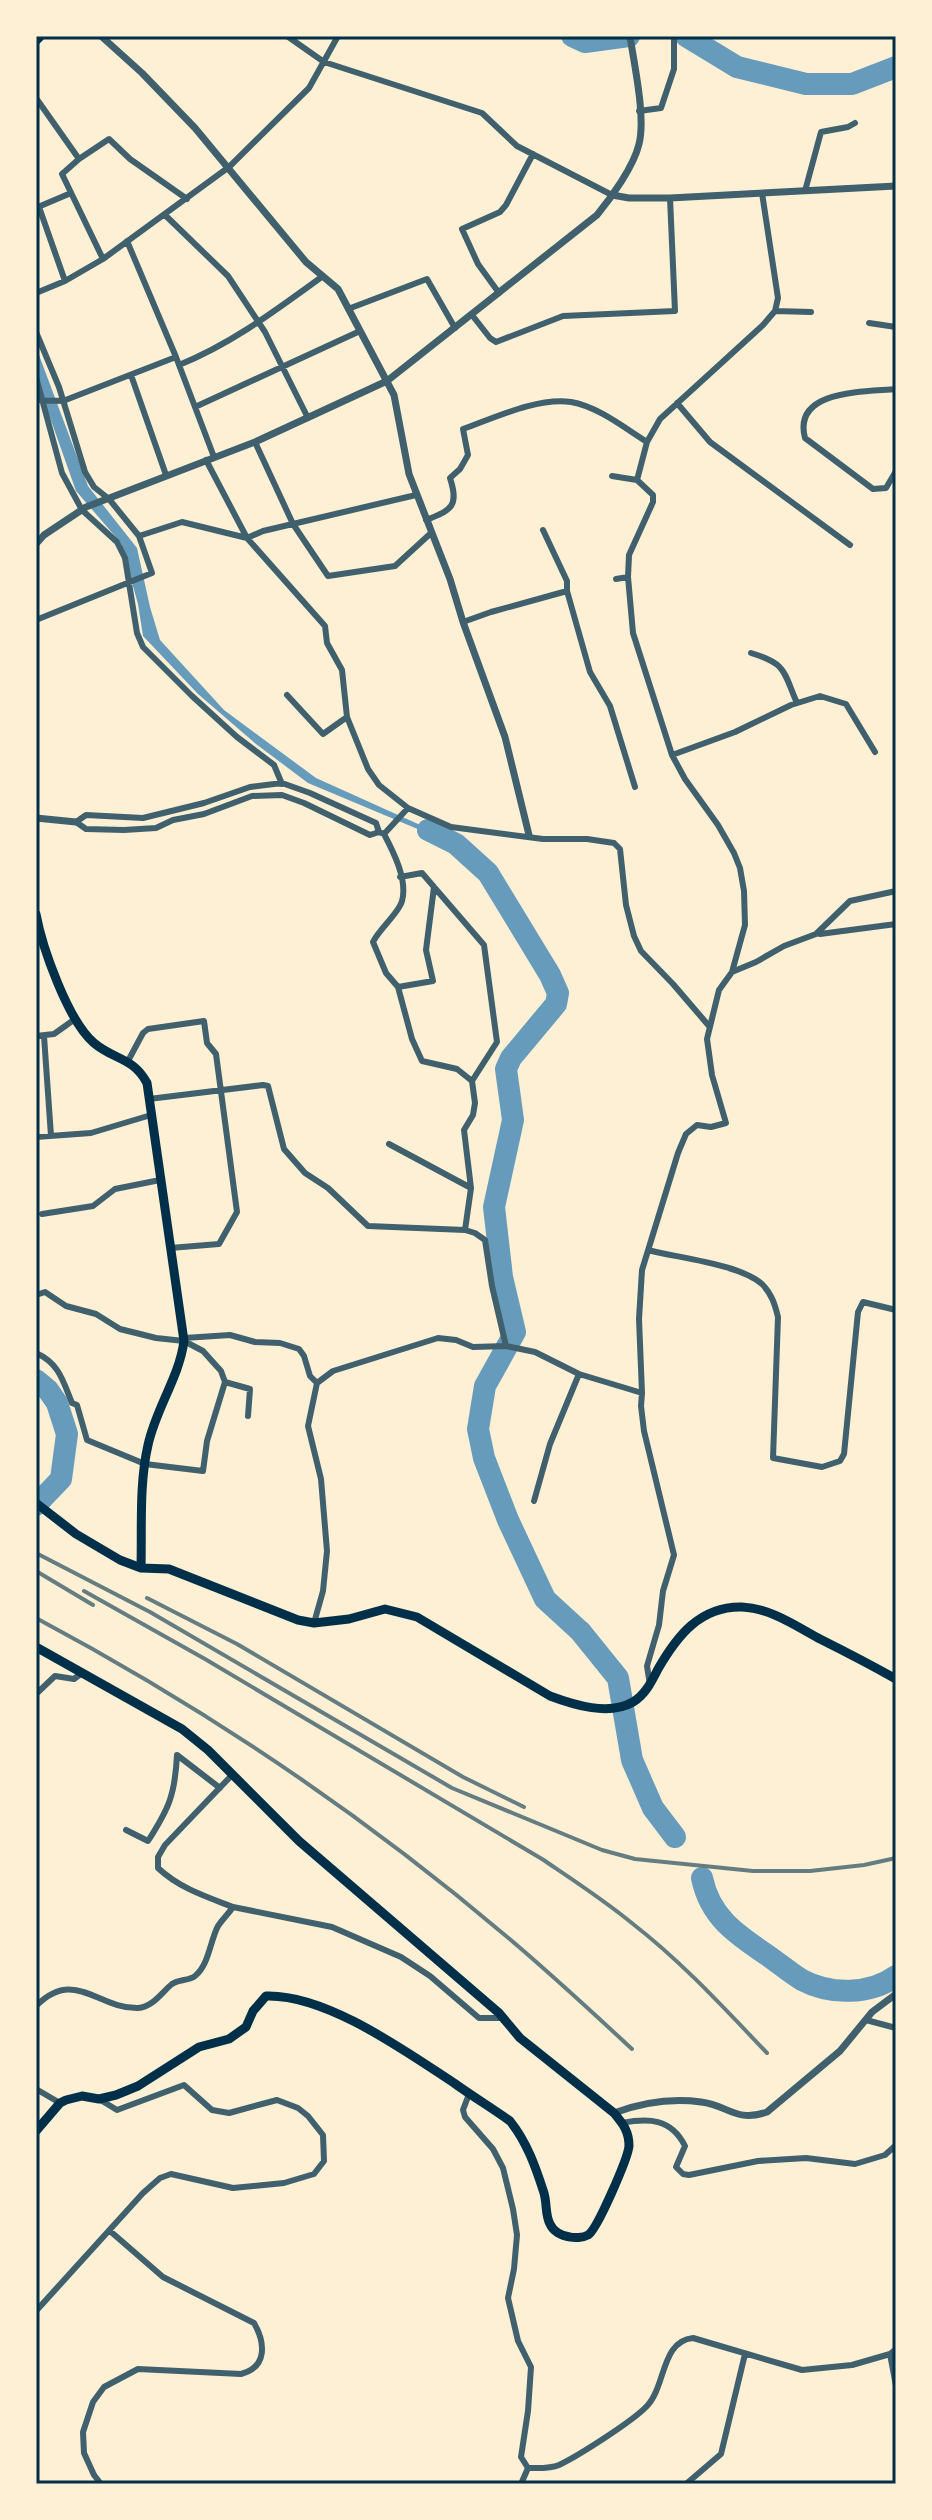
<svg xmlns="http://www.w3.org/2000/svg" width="932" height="2520" viewBox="0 0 932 2520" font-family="'Fira Sans Condensed',sans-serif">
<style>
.water{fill:#669bbc}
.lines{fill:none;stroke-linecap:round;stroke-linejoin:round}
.river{stroke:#669bbc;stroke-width:22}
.minor{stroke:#3f606c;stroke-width:6}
.tertiary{stroke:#3f606c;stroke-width:7}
.primary{stroke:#003049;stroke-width:9}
.trunk{stroke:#003049;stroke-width:10}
.rail{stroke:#657d81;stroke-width:4}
.neatline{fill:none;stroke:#003049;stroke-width:3}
</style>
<rect width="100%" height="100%" fill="#fdf0d5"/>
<path class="water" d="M36,347L88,486L137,548L150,607L160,640L224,710L316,778L458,842L451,843L308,783L256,744L198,694L143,636L138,604L121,543L76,491L36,378Z"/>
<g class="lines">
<path class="river" d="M572,36L585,42L629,36
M686,36L737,67L806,84H852L896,67
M428,830L456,844L488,873L550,975L558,993L556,1004L511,1058L506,1069L513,1120L494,1207L502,1277L515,1332L485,1386L478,1429L484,1458L508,1520L545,1599L582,1633
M36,1380L48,1390L57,1403L67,1434L61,1479L36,1505
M580,1631L618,1678L632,1760L653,1808L675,1837
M702,1878C710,1917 736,1934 767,1955C779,1963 790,1973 802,1980C830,1995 870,1995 896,1976"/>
<path class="minor" d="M287,36L324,62L482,113L517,146L612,195
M36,98L79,159L62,174L103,259
M639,111L661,108L674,69V36
M79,159L109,139L130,159L187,199
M805,191L821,132L848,127L855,123
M38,207L71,193
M39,207L65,281
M165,215L228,276L265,332L308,418
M127,241L176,357L214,457
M36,293L65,281L103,259L229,167L309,88L338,36
M499,293L478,264L462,229L500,212L506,205L533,154
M348,309L427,279L455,328
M775,311L811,312
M472,315L490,338L496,342L563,316L675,311L670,198
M869,323L896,327
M36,332L59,387L85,472L94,487L109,499L139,536L182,522L247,538L263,531L416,495
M179,365C233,343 276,310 323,276
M131,375L166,475
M36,377L62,473L82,510L117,542L125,558L137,633L143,647L192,696L237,737L274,765L282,784
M896,389C866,392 792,389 805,438L873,489L886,488L896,471
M36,400L63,401L176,357
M677,403L710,442L850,545
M195,407L360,331
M255,442L293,524L328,576L395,566L431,533
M206,460L247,538L325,626L327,643L342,670L347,717L368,769L379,785L408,808L451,827L543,839H587L614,843L620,849L626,905L634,936L641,951L673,984L709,1026
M612,476L637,480
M426,520C452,510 459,506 450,478L460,469L468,455L463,429C494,418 538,397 571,402C597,406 626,429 647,442
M543,530L567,581V591L590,672L610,706L635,787
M616,579L628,577
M36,620L152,573L139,536
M463,622L491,612L567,591
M751,653C787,664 783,671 797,703
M287,695L323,734L347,717
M672,755L735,732L791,705L820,696L846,704L875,752
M379,832L376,823L310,793L282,783L250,787L204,803L143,818L86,815L76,822L86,829L124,830L156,828L173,820L204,814L252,796L282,795L304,803L370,835L379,832L384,834L408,808
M384,834C393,851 408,880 402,901C399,913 379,929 373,942L386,973L398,987L412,1039L422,1061L457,1069L472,1081L475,1103L473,1115L464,1130L471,1188L465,1230
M400,877L422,873L484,945L497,1042L472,1081
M820,934L896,924
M732,972L756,962L784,946L816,934L850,901L896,891
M398,987L433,981L426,950L434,887
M36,1036L54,1034L75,1019
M44,1036L51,1136
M128,1061L143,1033L148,1029L204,1021L207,1043L216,1054L237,1212L219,1244L170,1248
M149,1099L263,1085L268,1086L284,1149L305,1173L328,1188L368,1226L465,1230L475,1233L485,1240L492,1286L506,1346
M36,1137L91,1133L151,1115
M389,1144L471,1188
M42,1214L93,1206L115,1189L160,1180
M648,1250C678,1258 739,1264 762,1284C772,1294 775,1305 778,1317L773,1458L822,1467L840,1461L844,1454L858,1312L863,1302L896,1310
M36,1295L45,1292L66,1306L96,1314L120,1329L156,1338L184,1341L203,1351L221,1371L225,1382L207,1441L203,1471L145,1464L87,1440L77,1405L72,1403C63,1381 59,1363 36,1353
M184,1338L230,1335L255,1342L280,1343L299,1349L304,1356L310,1376L317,1383
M225,1382L250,1389L248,1416
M534,1501L550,1444L579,1374
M314,1623L323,1591L327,1551L321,1479L308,1426L317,1383L333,1371L438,1338L456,1340L473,1347L506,1346L535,1352L579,1374L642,1393
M650,1685L647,1666L659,1625L663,1591L674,1555L644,1431L641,1406L642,1393L639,1319L642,1270L678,1153L686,1134L697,1125L711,1127L726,1123L712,1075L707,1039L719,990L732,972L745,925L744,891L740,868L734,853L718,825L685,779L672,755L633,633L628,577L629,555L653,502V495L637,480L647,442L660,419L763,325L775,311L778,298L762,193
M36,1694L55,1676L74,1679L82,1673
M232,1775L165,1845L158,1857V1868C179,1888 207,1897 233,1907
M126,1830L148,1841C169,1808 175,1795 177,1755L220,1788
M36,2006C74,1967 98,2009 138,2008C153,2007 162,1992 172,1984C179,1979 189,1981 195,1976C209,1965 210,1941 218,1926C222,1920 229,1913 233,1907L332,1927L401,1957L430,1976L479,2018H504
M866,2020L896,2028
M36,2089L60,2103
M469,2094L463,2110L465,2117L493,2149L503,2168L513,2209L517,2235L514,2269L508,2298L518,2341L531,2367L528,2411L521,2457L528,2468
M622,2123C648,2118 671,2118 685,2146L676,2167L683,2174L689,2175L758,2161L806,2158L855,2164L885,2155L896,2145
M36,2311L143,2193L160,2178L171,2174L233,2188L284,2183L314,2174L324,2161L323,2135L308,2116L298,2108L277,2100L229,2113L212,2110L184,2085L117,2110L99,2099
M890,2354L896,2386
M528,2468C538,2468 550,2469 559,2465C578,2456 633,2421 647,2406C666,2386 661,2341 693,2338L802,2370L852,2365L890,2354L896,2349
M101,2484L94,2475L84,2453L83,2432L93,2402L104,2387L138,2369L241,2374C268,2367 265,2342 254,2323L163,2277L110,2231
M521,2484L528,2468
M686,2484L721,2454L745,2354"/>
<path class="tertiary" d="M101,36L142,73L195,128L306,262L338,289L394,395L409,474L450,579L463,622L505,737L529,835
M612,195L629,198H670L896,186
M36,544L44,535L86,507L255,442L387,381L597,215C611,198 634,166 639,144C646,117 634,64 630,36
M36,818L76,822
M614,2113C641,2103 671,2098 701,2102C728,2105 736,2123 767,2112L840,2051L872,2012L896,1994"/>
<path class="primary" d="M36,914C42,947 68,1021 94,1043C114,1060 133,1057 147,1083L184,1341C179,1378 156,1408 148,1445C139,1484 142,1528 141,1568
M36,1503L76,1534L120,1560L141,1568L169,1569L298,1620L314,1623L349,1619L385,1609L417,1617L550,1696C574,1705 609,1716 633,1702C645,1695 652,1681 658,1669C677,1636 700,1606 742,1607C770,1608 796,1626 820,1639C846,1652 871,1665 896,1679
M36,1647L182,1729L208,1750L299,1841L499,2013L520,2038L614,2113C623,2124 629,2131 629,2146C628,2158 597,2230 588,2235C583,2238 574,2238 570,2237C561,2236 553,2231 550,2224C545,2215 547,2203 544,2193C536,2168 527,2142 510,2121C492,2108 472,2096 454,2083C405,2051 326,1994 266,1996L253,2011L246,2027L229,2039L199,2047L138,2086L116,2095L99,2099L82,2096L66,2100L60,2103L36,2131"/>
<path class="trunk" d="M36,40L40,36"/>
<path class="rail" d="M36,1553L150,1612L452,1788L602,1850L635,1859L753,1871H810L864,1865L896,1858
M36,1571L93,1605
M84,1591L205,1659L542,1859C573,1880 604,1900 633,1924C682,1962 724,2008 767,2053
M147,1598L237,1644L463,1777L524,1807
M36,1618C203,1707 361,1813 506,1936C549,1972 591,2011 632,2049"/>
</g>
<rect width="932" height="2520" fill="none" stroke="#fdf0d5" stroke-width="76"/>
<rect x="38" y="38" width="856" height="2444" class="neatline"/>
</svg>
